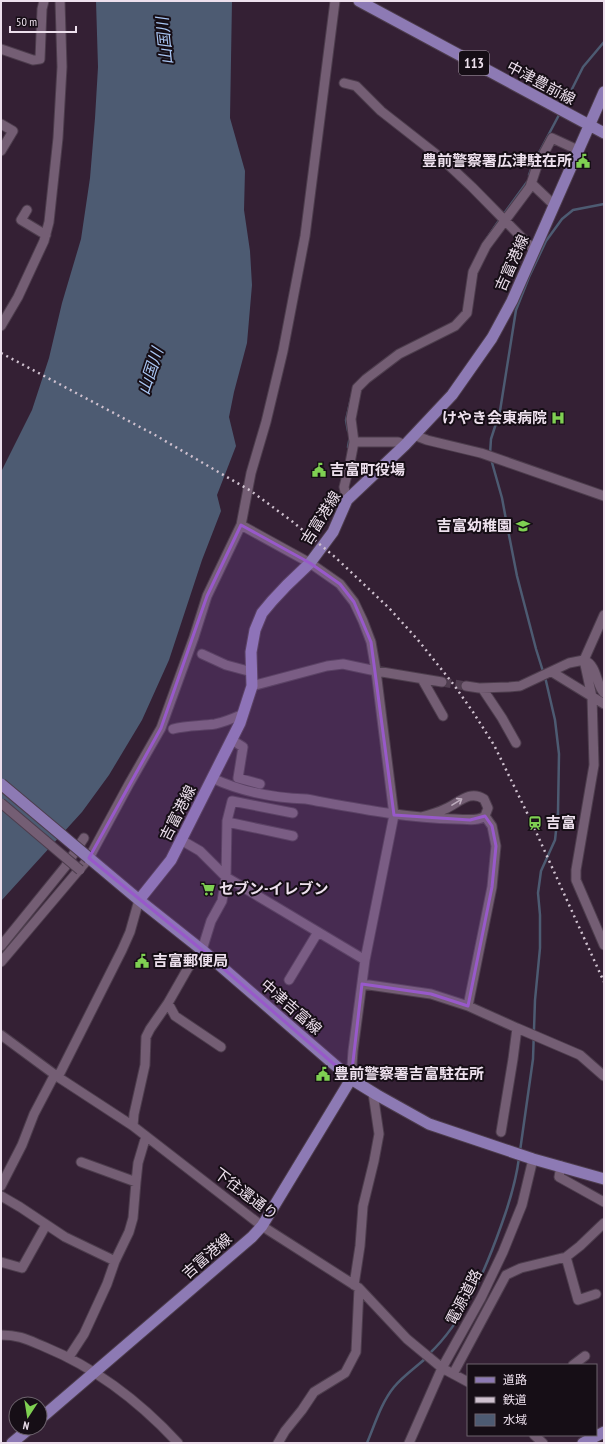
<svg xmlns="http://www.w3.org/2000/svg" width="605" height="1444" viewBox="0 0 605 1444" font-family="'PT Sans Narrow','Noto Sans JP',sans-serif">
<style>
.water{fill:#4d5b72}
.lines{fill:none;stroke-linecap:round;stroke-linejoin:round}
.stream{stroke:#4d5b72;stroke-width:2.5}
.minor-tunnel{stroke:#503d50;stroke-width:9;stroke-dasharray:9 4.5;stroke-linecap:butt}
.minor-casing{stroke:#4d3d4d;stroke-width:11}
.major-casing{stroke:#4d3d4d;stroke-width:13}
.minor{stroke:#745e74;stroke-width:9}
.major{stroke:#8d7ab4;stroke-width:11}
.rail{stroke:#cfc1cf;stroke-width:2.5;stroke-dasharray:2 4;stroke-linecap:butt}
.minor-bridge-casing{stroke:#4d3d4d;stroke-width:11;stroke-linecap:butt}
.major-bridge-casing{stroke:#4d3d4d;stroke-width:13;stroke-linecap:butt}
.minor-bridge{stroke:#745e74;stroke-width:9}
.major-bridge{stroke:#8d7ab4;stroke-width:11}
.oneway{stroke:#bdacbd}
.marked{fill:#9859ca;fill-opacity:0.2;stroke:#9859ca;stroke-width:3;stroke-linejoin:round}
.labels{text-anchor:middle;stroke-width:4;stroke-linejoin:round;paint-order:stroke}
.shield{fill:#160e16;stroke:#aca1ac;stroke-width:1}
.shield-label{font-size:14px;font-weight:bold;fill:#ede0ed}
.street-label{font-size:15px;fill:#ede0ed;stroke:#160e16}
.poi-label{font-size:15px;font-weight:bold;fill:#ede0ed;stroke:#160e16;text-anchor:start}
.water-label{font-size:16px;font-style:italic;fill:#a9c6f3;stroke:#160e16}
</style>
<rect width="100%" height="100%" fill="#342034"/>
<path class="water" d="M96,1H232L230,118L245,171L244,210L250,251L252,285L247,343L234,392L229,417L236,446L217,495L221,511L202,560L169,660L142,720L109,775L82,812L1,901V472L32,410L49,358L62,303L81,239L90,178L95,118L98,67Z"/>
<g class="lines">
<path class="stream" d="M563,107L583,67L604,42
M529,175L533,164L560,113
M503,215L527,182
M485,241L500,219
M348,431L346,420L353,390
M348,447L350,436
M490,454L491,439L500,411L516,310L529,277L546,241L562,219L573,210L604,204
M491,459L502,498L507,525L517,576L536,649L546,681L555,720L559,754L558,813L555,840L541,871L538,893L540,915V948L535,1000L533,1059L520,1151
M429,1354C464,1321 485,1271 501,1226C509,1204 516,1181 519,1158
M367,1443C375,1424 381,1403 394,1387C403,1376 415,1368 426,1358"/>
<path class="minor-tunnel" d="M442,682L466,686"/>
<defs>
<path id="minor" d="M1,49L33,60L40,59L42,9L44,1
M344,83L356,86L381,111L441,158L472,187L534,250
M1,124L13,131L1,151
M531,183L554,205
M27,210L21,220L46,235
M1,326L18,297L44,241L49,222L58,138L62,67L60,1
M414,435L427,440L481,453L604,496
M354,442H398L405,445
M347,500L344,487L350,463L354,442L351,419L357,388L366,379L399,354L455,326L467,313L473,272L486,246L530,187L537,166L552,138L578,150
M241,525L310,563L340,584L354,602L363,621L371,642L376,671L394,815L365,960L353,1051L351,1079
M202,654L226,665L252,672
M584,660L592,697L594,765L576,870V880L604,945
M584,660C598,666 595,683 604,693
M552,672L604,704
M422,679L443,716
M252,686L327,666L343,664L376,671L442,682
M466,686L479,688L509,687L520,686L569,663L584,660L604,615
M482,688L502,718L516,743
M173,729C187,725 201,726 215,724C225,722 234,718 243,714
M232,740L243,747L238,778L260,784
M212,778C242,792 273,798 306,799C356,808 405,818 455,819C465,819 477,822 485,816L488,808L484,799C469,789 458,804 445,809C437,813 429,815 421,817
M227,822L293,836
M181,840L200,851L226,877L365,960
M1,946L65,867L84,838
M1,962L89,858L129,784L161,728L194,637L207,596L241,525L251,473L266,422L283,351L305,236L335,1
M289,980L318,932
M362,984L431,994L468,1006L492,887L496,846L492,826L485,816
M468,1006L517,1028L513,1059L501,1132
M517,1028L580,1055L604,1076
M1,1035L58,1077L133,1126L262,1226L359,1288L407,1339L442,1368L468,1382
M221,1047L175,1016L168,1003L188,968L202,950L211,921L222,901L226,877L227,821L232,801L293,813
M58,1077L122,950L130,932L139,900
M133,1126L134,1114L145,1065L146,1037L150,1029L168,1003
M81,1162L136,1182L138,1163L146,1136
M561,1166L559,1177L604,1202
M1,1186L22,1145L34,1114L55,1074
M1,1196L20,1207L65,1237L115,1261
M566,1257L578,1300L596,1294
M1,1262L22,1268L46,1225
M354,1285L360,1246L363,1206L374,1161L379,1134L373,1093
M1,1335C20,1335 28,1340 45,1347C96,1368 140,1402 178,1443
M69,1357L84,1334L107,1284L115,1261L129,1232L133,1218L136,1182
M573,1365L585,1356
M453,1374L506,1275L521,1268L566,1257L580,1246L604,1223
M534,1435L543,1443
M278,1443L285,1431L302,1410L314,1392L345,1373L356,1352L359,1288
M409,1443L442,1368L481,1298L503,1252L522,1205L533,1159"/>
<path id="major" d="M359,1L604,133
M89,858L139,900L202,950L351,1079L377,1095L429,1124L533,1159L604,1179
M139,900L171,860L240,723L252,686L251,652L255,630L262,613L272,601L287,585L310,563L333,532L347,500L405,445L452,395L492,338L512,301L604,92
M40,1419L252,1237L262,1226L351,1079
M12,1443L30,1428
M583,1443L604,1432"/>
</defs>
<use href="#minor" class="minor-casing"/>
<use href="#major" class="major-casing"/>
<use href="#minor" class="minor"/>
<use href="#major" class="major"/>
<path class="rail" d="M1,353L155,435L251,491L293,522L335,557L389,608L418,640L454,685L473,712L494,745L532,823L604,982"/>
<defs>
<path id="minor-bridge" d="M1,803L80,870"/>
<path id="major-bridge" d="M1,784L89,858"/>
</defs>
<use href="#minor-bridge" class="minor-bridge-casing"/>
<use href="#major-bridge" class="major-bridge-casing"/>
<use href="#minor-bridge" class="minor-bridge"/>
<use href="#major-bridge" class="major-bridge"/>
</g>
<defs><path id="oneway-shaft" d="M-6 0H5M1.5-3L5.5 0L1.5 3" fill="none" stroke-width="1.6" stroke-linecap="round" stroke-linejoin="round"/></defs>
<use class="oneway" href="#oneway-shaft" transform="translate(457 802) rotate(-32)"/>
<path class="marked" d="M241,525L310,563L340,584L354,602L371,642L394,815L470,820L485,816L492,826L496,846L492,887L468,1006L431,994L362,984L351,1079L202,950L89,858L161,728L207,596Z"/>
<defs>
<symbol id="civic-bare" viewBox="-9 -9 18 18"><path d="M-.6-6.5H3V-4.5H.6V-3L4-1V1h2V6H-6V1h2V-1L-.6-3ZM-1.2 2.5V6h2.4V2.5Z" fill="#7fd052" stroke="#160e16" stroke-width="2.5" paint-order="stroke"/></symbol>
<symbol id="hospital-bare" viewBox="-9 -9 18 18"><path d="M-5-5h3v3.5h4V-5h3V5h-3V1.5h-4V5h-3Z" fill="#7fd052" stroke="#160e16" stroke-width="2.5" paint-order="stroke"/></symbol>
<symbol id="school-bare" viewBox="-9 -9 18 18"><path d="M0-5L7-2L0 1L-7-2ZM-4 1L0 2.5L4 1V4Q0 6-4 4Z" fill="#7fd052" stroke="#160e16" stroke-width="2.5" paint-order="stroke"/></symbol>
<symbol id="station-bare" viewBox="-9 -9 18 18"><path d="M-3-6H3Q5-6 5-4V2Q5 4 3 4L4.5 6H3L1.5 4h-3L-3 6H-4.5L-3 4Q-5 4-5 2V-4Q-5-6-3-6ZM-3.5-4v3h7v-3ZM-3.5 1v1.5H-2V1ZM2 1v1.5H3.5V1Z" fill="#7fd052" stroke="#160e16" stroke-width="2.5" paint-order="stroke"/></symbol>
<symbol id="supermarket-bare" viewBox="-9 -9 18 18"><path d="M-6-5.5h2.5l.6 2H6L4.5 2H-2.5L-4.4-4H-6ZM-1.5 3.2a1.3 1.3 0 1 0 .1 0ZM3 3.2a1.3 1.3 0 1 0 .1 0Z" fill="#7fd052" stroke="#160e16" stroke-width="2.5" paint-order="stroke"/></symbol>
</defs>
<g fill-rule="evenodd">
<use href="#civic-bare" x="573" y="151" width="20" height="20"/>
<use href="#hospital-bare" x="548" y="408" width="20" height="20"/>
<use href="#civic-bare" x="309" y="460" width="20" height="20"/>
<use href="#school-bare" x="513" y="516" width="20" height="20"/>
<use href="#station-bare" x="525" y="813" width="20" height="20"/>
<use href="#supermarket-bare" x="198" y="879" width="20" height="20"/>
<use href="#civic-bare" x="132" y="951" width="20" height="20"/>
<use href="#civic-bare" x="313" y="1064" width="20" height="20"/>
</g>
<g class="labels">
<rect class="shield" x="459" y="51" width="30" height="24" rx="3"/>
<g class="shield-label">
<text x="474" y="68">113</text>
</g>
<g class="street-label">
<text transform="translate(541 83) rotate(28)" y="5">中津豊前線</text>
<text transform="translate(512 263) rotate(-66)" y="5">吉富港線</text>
<text transform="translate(321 518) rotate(-58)" y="5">吉富港線</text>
<text transform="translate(178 813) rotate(-63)" y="5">吉富港線</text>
<text transform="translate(291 1007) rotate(41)" y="5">中津吉富線</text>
<text transform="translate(246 1194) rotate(37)" y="5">下往還通り</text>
<text transform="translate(207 1256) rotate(-41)" y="5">吉富港線</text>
<text transform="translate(464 1297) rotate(-63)" y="5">電源道路</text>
</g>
<g class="poi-label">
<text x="572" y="166" text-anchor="end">豊前警察署広津駐在所</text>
<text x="547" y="423" text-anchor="end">けやき会東病院</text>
<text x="330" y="475">吉富町役場</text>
<text x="512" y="531" text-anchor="end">吉富幼稚園</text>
<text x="546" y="828">吉富</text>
<text x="219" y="894">セブン-イレブン</text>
<text x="153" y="966">吉富郵便局</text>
<text x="334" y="1079">豊前警察署吉富駐在所</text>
</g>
<g class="water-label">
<text transform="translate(164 41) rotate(-96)" y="6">山国川</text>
<text transform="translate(150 371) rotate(-72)" y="6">山国川</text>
</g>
</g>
<rect width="605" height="1444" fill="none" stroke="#ede0ed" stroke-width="4"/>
<rect x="467" y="1364" width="130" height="72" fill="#160e16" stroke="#6c626c"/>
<rect x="475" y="1377" width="20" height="6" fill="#8d7ab4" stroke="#6c626c"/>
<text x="503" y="1384" font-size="12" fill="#ede0ed">道路</text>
<rect x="475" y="1397" width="20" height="6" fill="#cfc1cf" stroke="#6c626c"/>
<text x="503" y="1404" font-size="12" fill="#ede0ed">鉄道</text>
<rect x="475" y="1414" width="20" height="12" fill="#4d5b72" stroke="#6c626c"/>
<text x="503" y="1424" font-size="12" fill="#ede0ed">水域</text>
<g transform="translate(28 1416) rotate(192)"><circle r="19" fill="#160e16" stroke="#6c626c"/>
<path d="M0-3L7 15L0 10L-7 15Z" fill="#7fd052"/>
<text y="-6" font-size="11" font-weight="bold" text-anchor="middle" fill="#ede0ed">N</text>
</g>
<path d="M10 26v6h66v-6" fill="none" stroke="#ede0ed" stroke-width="2"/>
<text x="16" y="26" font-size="12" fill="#ede0ed" stroke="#160e16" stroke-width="3" paint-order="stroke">50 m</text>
</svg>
